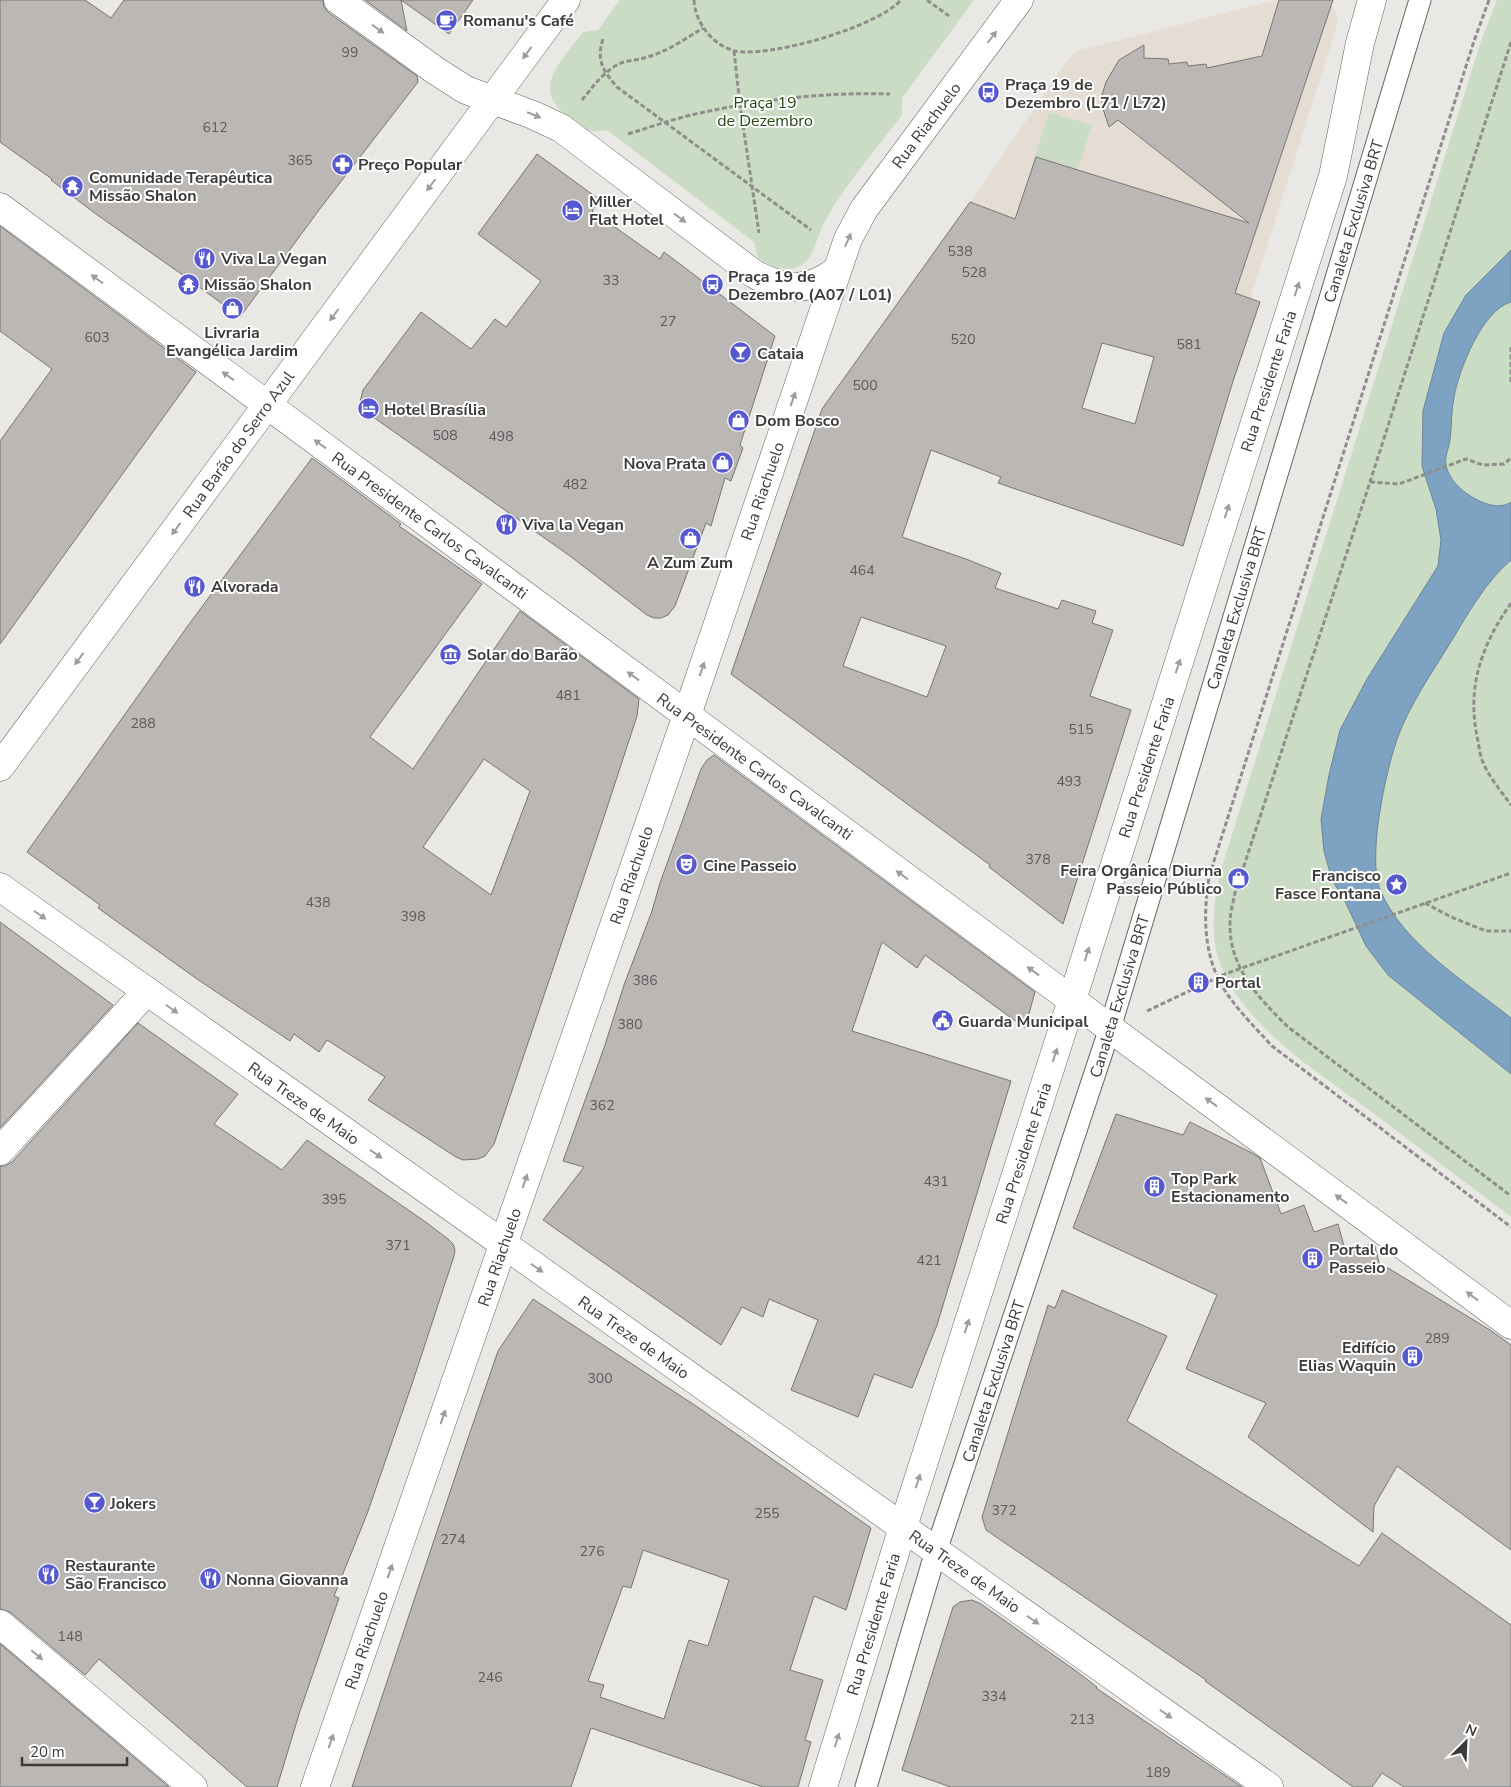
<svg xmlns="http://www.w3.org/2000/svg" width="1511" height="1787" viewBox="0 0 1511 1787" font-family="'Nunito Sans',sans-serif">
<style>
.built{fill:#e5ddd4}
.green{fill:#cbdcc4}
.water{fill:#7ea3c2;stroke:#6a8499}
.building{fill:#bab7b5;stroke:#787674;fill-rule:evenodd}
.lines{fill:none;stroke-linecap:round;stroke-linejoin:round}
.lane-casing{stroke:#686663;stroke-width:23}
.street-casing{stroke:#686663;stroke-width:29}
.secondary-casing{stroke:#686663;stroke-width:29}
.primary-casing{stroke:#686663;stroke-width:29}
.path{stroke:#8f8e8c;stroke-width:3;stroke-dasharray:5 2.5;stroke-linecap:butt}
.lane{stroke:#fff;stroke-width:21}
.street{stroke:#fff;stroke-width:28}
.secondary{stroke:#fff;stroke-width:28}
.primary{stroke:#fff;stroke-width:28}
.oneway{fill:#9e9d9c}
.labels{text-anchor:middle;stroke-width:4;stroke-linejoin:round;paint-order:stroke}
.number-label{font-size:14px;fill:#5c5a59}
.poi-label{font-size:16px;font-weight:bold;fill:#3c3b3a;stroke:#fff;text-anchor:start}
.park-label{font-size:16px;fill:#234611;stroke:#fff}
.street-label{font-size:16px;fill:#3c3b3a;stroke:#fff}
</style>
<rect width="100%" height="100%" fill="#eae8e5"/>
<path class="built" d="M1275,0H1326L1331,4L1337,14V26L1245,315L961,216L1066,62L1077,51Z"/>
<path class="green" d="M620,0H974L902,98V115C875,151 843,186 822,227C817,238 813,260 800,266C784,273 771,266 758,258L754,242L607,130C602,131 596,132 591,131C584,130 574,121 568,116C529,89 563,59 583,32L598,30Z
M1497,0H1511V1217C1464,1181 1416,1146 1369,1110C1317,1071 1250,1031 1223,970C1209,940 1213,905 1220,873L1481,41Z
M1049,112L1092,125L1075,179L1032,166Z"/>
<path class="water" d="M1511,250V302C1482,310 1459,370 1454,397C1451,411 1452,425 1450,439C1450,447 1444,456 1446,465C1450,483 1466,495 1482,502C1491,506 1503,508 1511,502V560C1485,582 1466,617 1449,645C1432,672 1410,705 1399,734C1386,768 1367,856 1380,890C1403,944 1466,982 1511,1018V1074L1388,975L1366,946L1344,899L1332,880L1324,851L1321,819L1329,775L1340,730L1367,679L1438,566L1441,540L1436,509L1422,466L1423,411L1444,333L1466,295Z"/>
<path class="building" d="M0,0H85L111,18L124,0H323L324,7L329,13L417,76L418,82L322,206L240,317L187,278L96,214L51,180L52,179L0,142Z
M365,0H473L449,34L401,0L407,31Z
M1279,0H1333L1235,293L1260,302L1233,381L1183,546L998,483L1001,477L931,450L902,537L966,559L1001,573L995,588L1058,609L1062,600L1096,611L1092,623L1113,630L1090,696L1131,710L1063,924L989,867L990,865L731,674L822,409L970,202L1015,219L1036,157L1249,223L1118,120L1109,127L1102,106V95L1106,82L1119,60L1144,45V58L1168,59L1169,64L1187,62L1188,66L1206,64L1207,68L1262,56ZM1102,343L1154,357L1135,424L1082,408ZM861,617L946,646L927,697L843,666Z
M537,154L600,200L592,211L660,259L664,252L775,336L740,445L743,448L731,481L725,478L711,526L706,523L675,606L668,615L661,618H654L647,615L570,556L366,412L360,402L363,390L421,312L471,349L495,319L506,327L541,281L478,234Z
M0,226L196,372L0,644V441L52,369L0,331Z
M312,458L401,524L399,526L482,584L370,737L413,769L520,611L639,699L637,716L602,823L494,1144L485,1156L478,1159L463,1160L456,1157L368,1100L385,1077L327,1040L319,1052L294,1034L290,1041L197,979L98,908L100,905L27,852L187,627ZM484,759L530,791L491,895L423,847Z
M714,755L1035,992L1025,1028L925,955L917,968L882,942L852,1031L1011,1081L937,1325L912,1388L874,1374L858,1417L791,1390L818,1320L769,1299L763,1317L742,1307L721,1345L543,1220L584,1167L563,1161L604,1048L624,985L652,911L660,883L701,769L707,760Z
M0,922L113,1005L0,1128Z
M138,1023L238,1094L214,1124L282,1170L307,1140L427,1223L448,1239L453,1244L455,1250L454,1256L412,1384L367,1514L334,1596L339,1598L300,1711L277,1787H247L99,1659L85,1675L10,1612L0,1609V1166H5L12,1162Z
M1116,1114L1183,1135L1190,1122L1252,1153L1260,1158L1281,1214L1304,1205L1314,1232L1338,1224L1346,1253L1374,1243L1381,1270L1388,1268L1490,1330L1511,1345V1550L1397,1466L1374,1506L1373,1532L1248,1437L1266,1403L1186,1369L1217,1295L1073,1228Z
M1062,1290L1167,1336L1127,1421L1359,1566L1382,1533L1511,1625V1787H1404L1382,1773L1372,1787H1353L1205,1681L1206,1680L986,1530L982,1517L1011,1423L1048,1305L1055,1308Z
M533,1299L699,1408L871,1528L846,1610L814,1596L790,1670L823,1680L805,1740L811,1742L798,1787H763L591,1728L571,1787H352L465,1447L498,1351ZM643,1550L729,1580L708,1646L689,1640L664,1719L600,1697L604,1685L588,1681L623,1586L631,1588Z
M972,1600L981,1604L1076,1671L1097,1687L1096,1688L1242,1787H951L902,1770L953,1607L960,1602Z
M0,1644L169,1787H0Z"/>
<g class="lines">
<defs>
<path id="lane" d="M866,1787L936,1551L1110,1028L1420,0"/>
<path id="street" d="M338,0L436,71L466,90L533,115L561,128L754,274C786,290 805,293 835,272
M0,1151L147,991
M0,1624L193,1787"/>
<path id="secondary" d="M0,767L566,0
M315,1787L687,715L848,239L864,209L1019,0
M823,1787L903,1527L1072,1000L1333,176L1360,43L1372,0"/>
<path id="primary" d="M0,207L1511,1325
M0,887L1269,1787"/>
</defs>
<use href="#lane" class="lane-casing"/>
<use href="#street" class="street-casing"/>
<use href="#secondary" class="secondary-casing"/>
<use href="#primary" class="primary-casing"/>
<path class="path" d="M694,0C695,22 712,45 735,51C770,58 877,27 901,0
M927,0L949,16
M1489,0L1474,41L1209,877C1204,911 1203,944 1217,976C1227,1000 1255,1027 1272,1046L1511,1227
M603,39C596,60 603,71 617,87L811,230
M1511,42L1370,482L1235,893C1233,903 1230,913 1230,923C1229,968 1259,998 1288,1027L1511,1196
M734,51L740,105L759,233
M582,100C592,88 601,75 615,66C624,60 634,61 644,58C665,53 685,39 703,28
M628,134C654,126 679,117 705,112C765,99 829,92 890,94
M1511,347V382
M1370,482L1399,484L1466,459L1483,465L1504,464L1511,458
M1511,603C1481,646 1466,688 1478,741C1479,747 1480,754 1482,760C1488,776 1501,791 1511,805
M1425,903L1451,917L1486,931H1511
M1147,1011L1225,974L1511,873"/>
<use href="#lane" class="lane"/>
<use href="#street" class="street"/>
<use href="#secondary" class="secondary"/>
<use href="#primary" class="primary"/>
</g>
<defs><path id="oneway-solid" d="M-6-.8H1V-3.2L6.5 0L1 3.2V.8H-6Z" transform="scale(1.25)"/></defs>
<g class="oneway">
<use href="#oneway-solid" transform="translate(378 29) rotate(36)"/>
<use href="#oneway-solid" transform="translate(992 37) rotate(-53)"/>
<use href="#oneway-solid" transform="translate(527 53) rotate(126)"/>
<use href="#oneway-solid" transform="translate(534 115) rotate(22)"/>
<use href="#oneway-solid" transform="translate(431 185) rotate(127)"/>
<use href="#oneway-solid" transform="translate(680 218) rotate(37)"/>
<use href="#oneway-solid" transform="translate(848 240) rotate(-66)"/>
<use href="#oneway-solid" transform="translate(97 279) rotate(-144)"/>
<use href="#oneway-solid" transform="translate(1297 289) rotate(-72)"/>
<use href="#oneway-solid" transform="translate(334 315) rotate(127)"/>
<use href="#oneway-solid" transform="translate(228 376) rotate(-144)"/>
<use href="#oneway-solid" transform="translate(793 399) rotate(-71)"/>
<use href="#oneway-solid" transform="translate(320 444) rotate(-144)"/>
<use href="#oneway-solid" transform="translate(1227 511) rotate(-72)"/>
<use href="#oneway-solid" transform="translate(176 529) rotate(126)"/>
<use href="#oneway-solid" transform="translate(79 659) rotate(126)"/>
<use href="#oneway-solid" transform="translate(1178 666) rotate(-72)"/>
<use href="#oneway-solid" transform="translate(702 669) rotate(-71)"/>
<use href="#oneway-solid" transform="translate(633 676) rotate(-144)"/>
<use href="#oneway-solid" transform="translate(902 875) rotate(-144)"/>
<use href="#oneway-solid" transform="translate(40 915) rotate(35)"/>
<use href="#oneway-solid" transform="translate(1087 954) rotate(-72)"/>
<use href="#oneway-solid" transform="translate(1033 971) rotate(-144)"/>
<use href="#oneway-solid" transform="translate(172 1009) rotate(35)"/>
<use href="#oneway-solid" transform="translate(1055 1055) rotate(-72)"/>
<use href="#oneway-solid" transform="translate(1211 1102) rotate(-144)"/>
<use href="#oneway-solid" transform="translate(376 1154) rotate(35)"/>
<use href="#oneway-solid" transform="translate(525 1181) rotate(-71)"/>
<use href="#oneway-solid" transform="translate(1341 1199) rotate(-144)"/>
<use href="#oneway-solid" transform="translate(537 1268) rotate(35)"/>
<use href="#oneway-solid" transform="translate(1472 1296) rotate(-144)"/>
<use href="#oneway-solid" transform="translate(967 1326) rotate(-72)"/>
<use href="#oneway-solid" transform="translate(443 1417) rotate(-71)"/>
<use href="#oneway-solid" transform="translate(918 1481) rotate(-72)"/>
<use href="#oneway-solid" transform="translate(390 1571) rotate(-71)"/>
<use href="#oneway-solid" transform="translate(1033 1620) rotate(35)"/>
<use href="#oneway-solid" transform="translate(37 1655) rotate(40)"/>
<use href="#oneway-solid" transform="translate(1166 1714) rotate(35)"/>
<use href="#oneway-solid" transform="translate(837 1740) rotate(-73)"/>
<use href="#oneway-solid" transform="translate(331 1741) rotate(-71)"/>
</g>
<defs>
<symbol id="cafe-disc" viewBox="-11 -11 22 22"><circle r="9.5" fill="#5558cf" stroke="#fff"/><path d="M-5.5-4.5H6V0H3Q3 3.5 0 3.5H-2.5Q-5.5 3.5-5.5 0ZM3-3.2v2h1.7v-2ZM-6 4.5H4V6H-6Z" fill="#fff"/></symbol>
<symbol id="bus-disc" viewBox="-11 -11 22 22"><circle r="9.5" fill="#5558cf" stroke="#fff"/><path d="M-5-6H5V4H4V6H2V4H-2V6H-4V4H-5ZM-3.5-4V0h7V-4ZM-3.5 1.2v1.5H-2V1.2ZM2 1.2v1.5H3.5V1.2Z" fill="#fff"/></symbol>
<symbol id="pharmacy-disc" viewBox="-11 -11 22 22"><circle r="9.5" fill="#5558cf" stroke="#fff"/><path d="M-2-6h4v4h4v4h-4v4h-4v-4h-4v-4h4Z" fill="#fff"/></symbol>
<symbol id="temple-disc" viewBox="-11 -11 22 22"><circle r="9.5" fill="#5558cf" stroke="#fff"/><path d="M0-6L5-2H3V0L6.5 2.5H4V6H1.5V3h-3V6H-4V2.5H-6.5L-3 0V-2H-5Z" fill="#fff"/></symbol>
<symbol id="hotel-disc" viewBox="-11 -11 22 22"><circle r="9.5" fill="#5558cf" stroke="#fff"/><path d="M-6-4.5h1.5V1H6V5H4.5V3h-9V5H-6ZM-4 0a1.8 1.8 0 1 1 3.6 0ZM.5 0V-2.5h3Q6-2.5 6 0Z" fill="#fff"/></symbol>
<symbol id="restaurant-disc" viewBox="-11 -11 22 22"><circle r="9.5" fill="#5558cf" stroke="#fff"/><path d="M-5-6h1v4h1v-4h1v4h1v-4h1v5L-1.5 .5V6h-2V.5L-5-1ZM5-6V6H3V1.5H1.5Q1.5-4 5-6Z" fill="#fff"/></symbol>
<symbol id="shop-disc" viewBox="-11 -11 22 22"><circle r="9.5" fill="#5558cf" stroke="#fff"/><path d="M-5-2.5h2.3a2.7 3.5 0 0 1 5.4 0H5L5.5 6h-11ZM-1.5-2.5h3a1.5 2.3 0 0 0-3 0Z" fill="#fff"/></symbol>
<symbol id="bar-disc" viewBox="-11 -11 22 22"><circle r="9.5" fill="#5558cf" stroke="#fff"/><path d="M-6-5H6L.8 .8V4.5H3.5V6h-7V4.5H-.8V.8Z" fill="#fff"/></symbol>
<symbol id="museum-disc" viewBox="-11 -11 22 22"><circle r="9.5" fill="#5558cf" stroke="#fff"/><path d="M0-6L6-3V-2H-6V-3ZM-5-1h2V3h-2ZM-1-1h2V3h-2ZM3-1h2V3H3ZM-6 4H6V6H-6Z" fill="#fff"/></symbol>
<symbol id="theatre-disc" viewBox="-11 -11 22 22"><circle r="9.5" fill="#5558cf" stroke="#fff"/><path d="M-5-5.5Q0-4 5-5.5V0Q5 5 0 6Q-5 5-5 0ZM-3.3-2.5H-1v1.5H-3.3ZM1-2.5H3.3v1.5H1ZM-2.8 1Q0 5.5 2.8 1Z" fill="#fff"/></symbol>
<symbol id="sight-disc" viewBox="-11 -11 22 22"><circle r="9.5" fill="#5558cf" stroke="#fff"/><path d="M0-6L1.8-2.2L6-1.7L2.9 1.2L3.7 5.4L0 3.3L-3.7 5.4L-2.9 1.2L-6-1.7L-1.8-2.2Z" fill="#fff"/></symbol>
<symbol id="building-disc" viewBox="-11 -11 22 22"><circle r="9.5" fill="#5558cf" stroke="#fff"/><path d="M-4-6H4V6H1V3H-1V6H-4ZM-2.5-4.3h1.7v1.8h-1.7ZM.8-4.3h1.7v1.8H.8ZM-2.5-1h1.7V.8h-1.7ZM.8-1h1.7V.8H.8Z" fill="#fff"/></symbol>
<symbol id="civic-disc" viewBox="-11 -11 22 22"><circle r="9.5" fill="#5558cf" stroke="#fff"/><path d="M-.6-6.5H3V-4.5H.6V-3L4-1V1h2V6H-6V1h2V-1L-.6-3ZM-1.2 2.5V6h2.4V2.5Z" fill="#fff"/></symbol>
</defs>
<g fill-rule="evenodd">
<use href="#cafe-disc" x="434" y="8" width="25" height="25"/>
<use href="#bus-disc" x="976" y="80" width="25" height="25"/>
<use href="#pharmacy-disc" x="330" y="152" width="25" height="25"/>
<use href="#temple-disc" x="60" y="174" width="25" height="25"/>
<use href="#hotel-disc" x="560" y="198" width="25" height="25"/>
<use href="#restaurant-disc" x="192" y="246" width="25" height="25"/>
<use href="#temple-disc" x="176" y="272" width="25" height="25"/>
<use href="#bus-disc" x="700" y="272" width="25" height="25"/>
<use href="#shop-disc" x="220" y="296" width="25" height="25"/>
<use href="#bar-disc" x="728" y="340" width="25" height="25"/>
<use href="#hotel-disc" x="356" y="396" width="25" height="25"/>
<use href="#shop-disc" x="726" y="408" width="25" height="25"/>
<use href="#shop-disc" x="710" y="450" width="25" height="25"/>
<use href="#restaurant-disc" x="494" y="512" width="25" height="25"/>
<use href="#shop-disc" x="678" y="526" width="25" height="25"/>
<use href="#restaurant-disc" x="182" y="574" width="25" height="25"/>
<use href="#museum-disc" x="438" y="642" width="25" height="25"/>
<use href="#theatre-disc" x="674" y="852" width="25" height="25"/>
<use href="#shop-disc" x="1226" y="866" width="25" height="25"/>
<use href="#sight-disc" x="1384" y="872" width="25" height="25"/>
<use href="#building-disc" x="1186" y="970" width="25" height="25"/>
<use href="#civic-disc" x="930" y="1008" width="25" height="25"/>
<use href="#building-disc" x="1142" y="1174" width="25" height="25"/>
<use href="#building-disc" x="1300" y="1246" width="25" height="25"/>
<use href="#building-disc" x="1400" y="1344" width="25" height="25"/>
<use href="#bar-disc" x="82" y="1490" width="25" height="25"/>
<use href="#restaurant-disc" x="36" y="1562" width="25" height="25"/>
<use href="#restaurant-disc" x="198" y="1566" width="25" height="25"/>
</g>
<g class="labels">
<g class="number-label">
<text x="350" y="57">99</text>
<text x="215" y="132">612</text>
<text x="300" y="165">365</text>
<text x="960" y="256">538</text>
<text x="974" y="277">528</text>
<text x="611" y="285">33</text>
<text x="668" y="326">27</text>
<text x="97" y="342">603</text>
<text x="963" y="344">520</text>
<text x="1189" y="349">581</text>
<text x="865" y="390">500</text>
<text x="445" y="440">508</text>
<text x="501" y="441">498</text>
<text x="575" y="489">482</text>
<text x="862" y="575">464</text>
<text x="568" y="700">481</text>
<text x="143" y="728">288</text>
<text x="1081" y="734">515</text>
<text x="1069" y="786">493</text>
<text x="1038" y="864">378</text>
<text x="318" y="907">438</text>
<text x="413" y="921">398</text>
<text x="645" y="985">386</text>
<text x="630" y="1029">380</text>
<text x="602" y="1110">362</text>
<text x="936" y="1186">431</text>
<text x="334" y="1204">395</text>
<text x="398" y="1250">371</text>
<text x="929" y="1265">421</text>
<text x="1437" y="1343">289</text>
<text x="600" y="1383">300</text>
<text x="1004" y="1515">372</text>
<text x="767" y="1518">255</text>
<text x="453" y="1544">274</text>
<text x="592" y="1556">276</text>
<text x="70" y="1641">148</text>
<text x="490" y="1682">246</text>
<text x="994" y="1701">334</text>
<text x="1082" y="1724">213</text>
<text x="1158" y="1777">189</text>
</g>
<g class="poi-label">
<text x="463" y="26">Romanu's Café</text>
<text x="1005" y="90">Praça 19 de<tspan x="1005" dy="18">Dezembro (L71 / L72)</tspan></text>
<text x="358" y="170">Preço Popular</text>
<text x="89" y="183">Comunidade Terapêutica<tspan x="89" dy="18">Missão Shalon</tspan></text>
<text x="589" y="207">Miller<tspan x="589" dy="18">Flat Hotel</tspan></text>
<text x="221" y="264">Viva La Vegan</text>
<text x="728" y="282">Praça 19 de<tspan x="728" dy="18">Dezembro (A07 / L01)</tspan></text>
<text x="204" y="290">Missão Shalon</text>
<text x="232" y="338" text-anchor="middle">Livraria<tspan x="232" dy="18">Evangélica Jardim</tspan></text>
<text x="757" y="359">Cataia</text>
<text x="384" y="415">Hotel Brasília</text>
<text x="755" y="426">Dom Bosco</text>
<text x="706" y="469" text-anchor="end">Nova Prata</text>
<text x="522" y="530">Viva la Vegan</text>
<text x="690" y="568" text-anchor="middle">A Zum Zum</text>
<text x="211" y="592">Alvorada</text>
<text x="467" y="660">Solar do Barão</text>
<text x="703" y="871">Cine Passeio</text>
<text x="1222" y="876" text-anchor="end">Feira Orgânica Diurna<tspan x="1222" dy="18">Passeio Público</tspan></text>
<text x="1381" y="881" text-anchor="end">Francisco<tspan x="1381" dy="18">Fasce Fontana</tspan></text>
<text x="1215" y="988">Portal</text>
<text x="958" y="1027">Guarda Municipal</text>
<text x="1171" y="1184">Top Park<tspan x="1171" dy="18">Estacionamento</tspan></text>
<text x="1329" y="1255">Portal do<tspan x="1329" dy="18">Passeio</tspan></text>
<text x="1396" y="1353" text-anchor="end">Edifício<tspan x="1396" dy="18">Elias Waquin</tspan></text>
<text x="110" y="1509">Jokers</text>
<text x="65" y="1571">Restaurante<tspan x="65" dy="18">São Francisco</tspan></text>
<text x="226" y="1585">Nonna Giovanna</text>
</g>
<g class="park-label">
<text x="765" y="108">Praça 19<tspan x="765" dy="18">de Dezembro</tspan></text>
</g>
<g class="street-label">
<text transform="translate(926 125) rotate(-53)" y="6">Rua Riachuelo</text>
<text transform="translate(1353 221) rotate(-73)" y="6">Canaleta Exclusiva BRT</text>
<text transform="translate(1268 381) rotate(-72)" y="6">Rua Presidente Faria</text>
<text transform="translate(238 444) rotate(-54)" y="6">Rua Barão do Serro Azul</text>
<text transform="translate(762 491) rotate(-71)" y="6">Rua Riachuelo</text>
<text transform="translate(430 525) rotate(36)" y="6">Rua Presidente Carlos Cavalcanti</text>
<text transform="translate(1236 608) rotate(-73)" y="6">Canaleta Exclusiva BRT</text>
<text transform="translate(755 766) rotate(36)" y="6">Rua Presidente Carlos Cavalcanti</text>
<text transform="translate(1146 767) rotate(-72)" y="6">Rua Presidente Faria</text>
<text transform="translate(631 875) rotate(-71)" y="6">Rua Riachuelo</text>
<text transform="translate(1119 996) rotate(-73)" y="6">Canaleta Exclusiva BRT</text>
<text transform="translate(304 1103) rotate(35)" y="6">Rua Treze de Maio</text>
<text transform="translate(1023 1153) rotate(-72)" y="6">Rua Presidente Faria</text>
<text transform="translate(499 1257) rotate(-71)" y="6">Rua Riachuelo</text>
<text transform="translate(634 1337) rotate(35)" y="6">Rua Treze de Maio</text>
<text transform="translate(993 1381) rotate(-72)" y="6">Canaleta Exclusiva BRT</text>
<text transform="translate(965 1571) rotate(35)" y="6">Rua Treze de Maio</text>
<text transform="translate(873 1624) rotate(-73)" y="6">Rua Presidente Faria</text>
<text transform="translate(366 1640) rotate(-71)" y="6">Rua Riachuelo</text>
</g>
</g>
<g transform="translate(1466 1742) rotate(24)" stroke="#ffffff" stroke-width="4" paint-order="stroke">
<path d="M0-4L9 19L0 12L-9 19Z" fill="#3c3b3a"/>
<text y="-8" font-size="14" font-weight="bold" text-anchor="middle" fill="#3c3b3a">N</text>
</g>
<path d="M22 1757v8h105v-8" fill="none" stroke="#3c3b3a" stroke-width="2.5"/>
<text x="30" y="1757" font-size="15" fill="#3c3b3a" stroke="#ffffff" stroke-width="4" paint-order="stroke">20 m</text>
</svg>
